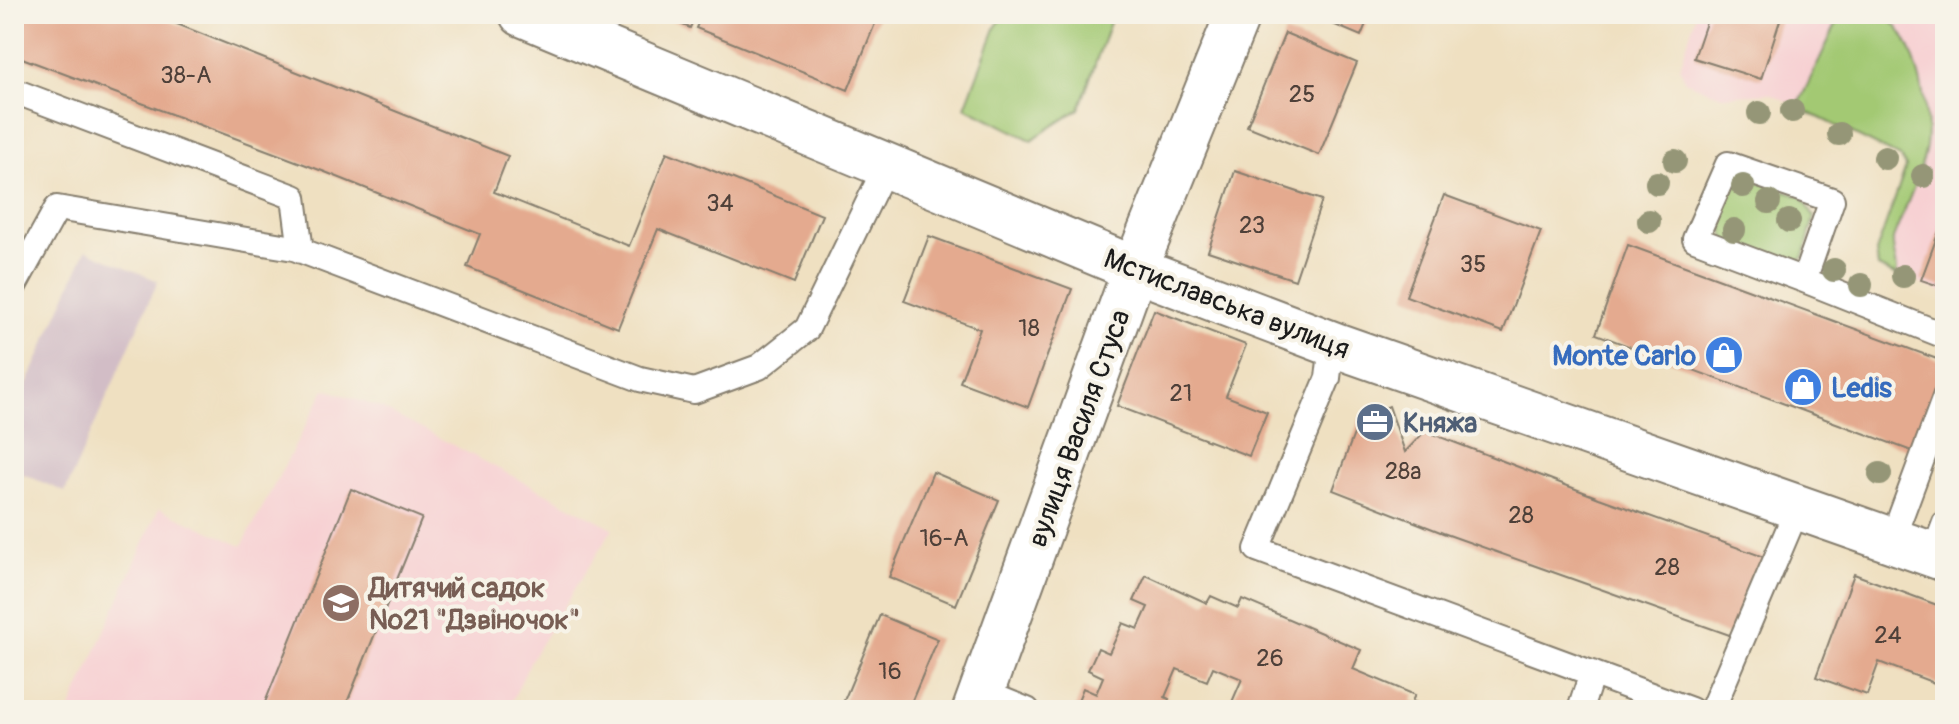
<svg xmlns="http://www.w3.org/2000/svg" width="1959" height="724" viewBox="0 0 1959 724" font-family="Pangolin,sans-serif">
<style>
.built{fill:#f7cfd2}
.industrial{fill:#d2bdc6}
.green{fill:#a3c973;stroke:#607248;stroke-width:2}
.building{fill:#e4aa8f}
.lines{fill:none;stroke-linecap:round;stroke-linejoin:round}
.lane-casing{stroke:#867e6e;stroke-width:28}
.street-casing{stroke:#867e6e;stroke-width:48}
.lane{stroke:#fff;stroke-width:24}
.street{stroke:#fff;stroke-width:44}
.tree{fill:#959677}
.labels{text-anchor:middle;stroke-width:8;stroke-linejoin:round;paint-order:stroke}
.number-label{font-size:24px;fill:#4e4039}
.street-label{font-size:28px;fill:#1c1c1c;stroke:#f7f3e8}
.shop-label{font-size:28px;font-weight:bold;fill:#366cbe;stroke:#f7f3e8;text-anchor:end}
.service-label{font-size:28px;font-weight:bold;fill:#4e5e75;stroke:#f7f3e8;text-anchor:start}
.education-label{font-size:28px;font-weight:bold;fill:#785e54;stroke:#f7f3e8;text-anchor:start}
</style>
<rect width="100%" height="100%" fill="#f7f3e8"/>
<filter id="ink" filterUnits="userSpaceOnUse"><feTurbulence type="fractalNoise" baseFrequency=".0125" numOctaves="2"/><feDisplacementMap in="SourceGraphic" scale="16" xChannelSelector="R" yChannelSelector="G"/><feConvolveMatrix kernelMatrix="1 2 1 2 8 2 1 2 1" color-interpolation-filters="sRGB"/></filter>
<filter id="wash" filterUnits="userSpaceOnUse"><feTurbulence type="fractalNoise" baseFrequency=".006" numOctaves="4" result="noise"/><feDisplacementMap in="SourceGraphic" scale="32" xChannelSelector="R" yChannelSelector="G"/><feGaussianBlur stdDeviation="1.8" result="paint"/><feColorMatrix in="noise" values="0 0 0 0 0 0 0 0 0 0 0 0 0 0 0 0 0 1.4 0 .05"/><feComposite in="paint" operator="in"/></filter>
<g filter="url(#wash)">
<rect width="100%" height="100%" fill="#efe0c1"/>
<path class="built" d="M1696,14H1945V293L1878,267L1876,252L1906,167L1900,157L1770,93L1722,96L1685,81L1680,67Z
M325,389L379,407L613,528L531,660L508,710H70L159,508L242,546Z"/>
<path class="industrial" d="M86,250L158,281L65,492L14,470V414Z"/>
<path class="green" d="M1006,14H1113L1079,109L1031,140L965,107L996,26Z
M1841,14C1852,14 1867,12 1878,14C1915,22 1931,114 1926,146C1922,173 1903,212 1893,239C1892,253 1898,263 1897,276L1878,267L1876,252L1906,167L1900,157L1797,107Z
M1736,174L1802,197L1814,216L1804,257L1788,267L1726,241L1719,216Z"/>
<g id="blocks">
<path class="building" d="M14,14H152L508,156L494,192L629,246L667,152L822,215L794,283L658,229L618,328L467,267L480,234L325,172L14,55Z
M656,14H696L690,28Z
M702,14H879L848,90L696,28Z
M1309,14H1370L1361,36Z
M1709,14H1782L1761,79L1694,58Z
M1285,33L1357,63L1319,155L1247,126Z
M1235,171L1322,200L1295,280L1208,251Z
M1444,195L1541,231L1503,332L1406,296Z
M1945,215V288L1921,280Z
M929,236L1072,289L1028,407L960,382L980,329L904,301Z
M1628,245L1945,362V378L1917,453L1596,334Z
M1154,310L1246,345L1226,396L1267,412L1249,456L1117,406Z
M1389,406L1405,452L1425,431L1599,498L1764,557L1735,637L1443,533L1333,490L1360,418Z
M933,472L999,500L956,605L889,577Z
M351,489L422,518L344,710H262Z
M1854,574L1945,608V687L1879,662L1867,695L1816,677Z
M1146,575L1207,603L1211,596L1238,608L1242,599L1361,650L1353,669L1415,695L1412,701L1433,710H1285L1277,707L1276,710H1232L1229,709L1242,679L1213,667L1207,681L1177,669L1165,697L1169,699L1164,710H1074L1083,688L1096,694L1103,677L1088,670L1098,648L1109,653L1123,623L1138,629L1148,607L1134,601Z
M880,615L938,639L908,710H860L843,703Z"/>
</g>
</g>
<g filter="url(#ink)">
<use href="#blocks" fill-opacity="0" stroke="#867e6e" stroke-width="2"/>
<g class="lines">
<defs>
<path id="lane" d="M22,94L294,197L301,251
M1804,280L1832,200L1728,164L1695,239L1804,280L1945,336
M14,286L57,208L294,248L640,379L694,391L759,367L807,329L886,166
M1338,346L1330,361L1328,378L1257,549L1691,710
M1892,540L1945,397
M1933,555L1945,523
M983,692L1027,710
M1580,710L1592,673
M1712,710L1798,507"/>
<path id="street" d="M522,14L1135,269L1338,346L1945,559
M975,710L1135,269L1238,14"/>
</defs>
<use href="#lane" class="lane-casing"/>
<use href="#street" class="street-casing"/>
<use href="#lane" class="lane"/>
<use href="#street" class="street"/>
</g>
<g class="tree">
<circle cx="1792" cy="111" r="12"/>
<circle cx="1759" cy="113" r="12"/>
<circle cx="1839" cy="134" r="12"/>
<circle cx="1885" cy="158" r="12"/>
<circle cx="1675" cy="161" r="12"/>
<circle cx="1923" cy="176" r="12"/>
<circle cx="1657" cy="183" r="12"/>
<circle cx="1743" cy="186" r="12"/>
<circle cx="1769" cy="202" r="12"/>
<circle cx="1649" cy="221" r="12"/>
<circle cx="1789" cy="221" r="12"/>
<circle cx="1734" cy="230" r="12"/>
<circle cx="1834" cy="270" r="12"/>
<circle cx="1903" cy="276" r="12"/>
<circle cx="1861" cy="285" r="12"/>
<circle cx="1880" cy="474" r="12"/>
</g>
</g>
<defs>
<symbol id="shop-disc" viewBox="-11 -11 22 22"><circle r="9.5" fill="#3f7fe0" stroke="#f7f3e8"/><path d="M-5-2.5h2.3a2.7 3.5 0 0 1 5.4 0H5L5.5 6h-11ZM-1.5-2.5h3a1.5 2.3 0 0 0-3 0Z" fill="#fff"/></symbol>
<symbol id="office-disc" viewBox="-11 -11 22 22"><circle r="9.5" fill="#5c6f8a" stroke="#f7f3e8"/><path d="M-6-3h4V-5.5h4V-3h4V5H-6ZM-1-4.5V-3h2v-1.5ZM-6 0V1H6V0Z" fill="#fff"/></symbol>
<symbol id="school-disc" viewBox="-11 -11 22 22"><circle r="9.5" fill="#8d6e63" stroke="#f7f3e8"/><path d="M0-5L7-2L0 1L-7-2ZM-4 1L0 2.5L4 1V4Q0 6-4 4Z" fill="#fff"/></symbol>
</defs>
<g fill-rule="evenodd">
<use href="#shop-disc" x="1702" y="333" width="44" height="44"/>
<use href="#shop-disc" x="1781" y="365" width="44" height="44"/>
<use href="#office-disc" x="1353" y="400" width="44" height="44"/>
<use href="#school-disc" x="319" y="581" width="44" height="44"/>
</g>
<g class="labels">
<g class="number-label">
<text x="186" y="83">38-А</text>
<text x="1302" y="102">25</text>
<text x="720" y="211">34</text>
<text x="1252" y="233">23</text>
<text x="1473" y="272">35</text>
<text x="1029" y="336">18</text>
<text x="1181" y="401">21</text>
<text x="1403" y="479">28а</text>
<text x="1521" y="523">28</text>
<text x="944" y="546">16-А</text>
<text x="1667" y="575">28</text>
<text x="1888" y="643">24</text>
<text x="1270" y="666">26</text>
<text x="890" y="679">16</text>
</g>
<g class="street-label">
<text transform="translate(1227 303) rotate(21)" y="10">Мстиславська вулиця</text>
<text transform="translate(1078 428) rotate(-70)" y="10">вулиця Василя Стуса</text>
</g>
<g class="shop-label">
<text x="1696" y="365">Monte Carlo</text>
<text x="1831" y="397" text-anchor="start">Ledis</text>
</g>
<g class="service-label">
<text x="1403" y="432">Княжа</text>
</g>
<g class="education-label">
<text x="369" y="597">Дитячий садок<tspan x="369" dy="32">№21 "Дзвіночок"</tspan></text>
</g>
</g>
<rect width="1959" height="724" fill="none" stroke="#f7f3e8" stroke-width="48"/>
</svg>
